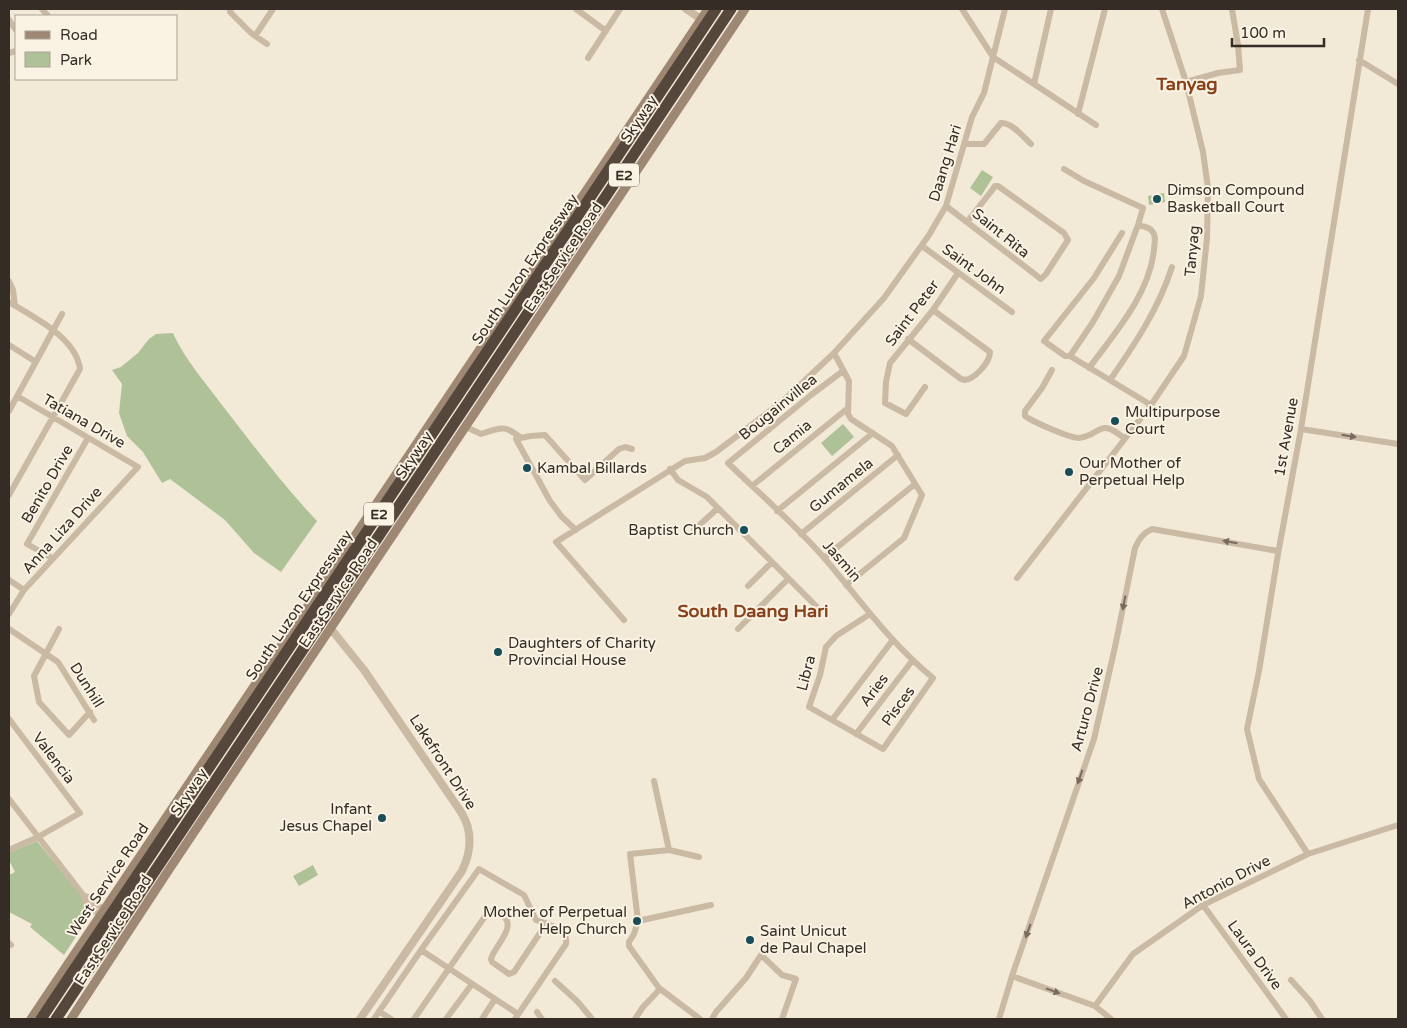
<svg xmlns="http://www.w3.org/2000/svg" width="1407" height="1028" viewBox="0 0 1407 1028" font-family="'Varela Round',sans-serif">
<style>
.green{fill:#aec197}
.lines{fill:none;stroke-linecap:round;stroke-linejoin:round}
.minor{stroke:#cab9a3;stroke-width:6}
.tertiary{stroke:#cab9a3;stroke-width:8}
.secondary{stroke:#9e8874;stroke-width:9}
.motorway{stroke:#56473c;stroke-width:11}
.oneway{fill:#786b5e}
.poi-dot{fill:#194d58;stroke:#faf2e3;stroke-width:2}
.labels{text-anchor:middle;stroke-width:4;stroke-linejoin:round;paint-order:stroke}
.shield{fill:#faf2e3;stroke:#70675e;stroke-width:1}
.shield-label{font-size:14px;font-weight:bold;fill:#352c25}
.street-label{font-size:15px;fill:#352c25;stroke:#faf2e3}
.poi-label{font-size:15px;fill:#352c25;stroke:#faf2e3;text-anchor:start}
.quarter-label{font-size:18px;font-weight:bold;fill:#88411a;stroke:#faf2e3}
</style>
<rect width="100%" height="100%" fill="#f2e9d7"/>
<path class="green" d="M982,170L993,177L981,196L970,188Z
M1164,193L1165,202L1149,205L1148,196Z
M173,333C185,360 205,382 222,405C253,445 283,485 317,521L281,572L254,553L225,520L170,479L162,483L143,452L127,436L119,413L122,384L112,370L121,367L138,353L149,339L156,334Z
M843,424L854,437L832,456L821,443Z
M37,841L93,910L64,955L30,927L32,924L9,912V875L15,872L9,860V853Z
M313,865L318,875L299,886L293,876Z"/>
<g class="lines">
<path class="minor" d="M42,9L48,16
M231,9L230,12L251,33L267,44
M576,9L606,31
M962,9L993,57L1096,125
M9,20L16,30
M255,36L273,9
M9,53L16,51
M588,58L620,9
M1359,60L1398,84
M1186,82L1218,73L1240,70L1238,45L1232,9
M1034,84L1051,9
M1078,114L1105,9
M965,144H984L1001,123C1013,123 1023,137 1031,144
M1064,169L1084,181L1143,208L1138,225L1119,276L1093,322L1070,356L1151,405L1184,356L1201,296L1207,238L1208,188L1203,152L1186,82L1162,9
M946,206L1041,279L1046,274L1068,240L1064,233L998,186H995L993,189L967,222
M922,246L1012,312
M9,281L13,290L15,306
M9,302C33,317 76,337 80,369L9,495
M908,339L961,379L965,380C975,379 990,362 990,352L933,310
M9,345L36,362
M834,353L849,381L848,414L851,419L892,446L922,495L904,538L846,585
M1070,356H1065L1044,341L1094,278L1122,233
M1089,368C1115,333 1149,295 1154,250C1154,245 1157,236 1152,231C1150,228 1143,226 1138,225
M1052,370L1042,388L1025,411V416C1033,422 1070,438 1079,438C1102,435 1098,417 1124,438
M843,371L811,395L728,463C761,495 796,525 826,560C861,601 891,644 933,678L883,749L809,707L820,675L826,647L836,636L870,614
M1110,380C1135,344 1159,308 1172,267
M925,387L906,414L885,403L886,382L890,363L933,310L958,273
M9,411L62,314
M466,427L481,434C501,428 504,424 521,438
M1301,429L1398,444
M670,469L678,480L707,497L820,610
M752,486L848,408
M777,511L873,433
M576,530L562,517L550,501L516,439L530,436L545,435L585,480L619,449L625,447L632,449
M694,530L718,508
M801,534L898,455
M52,558L27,544L88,438
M824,558L915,484
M1017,578L1151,405
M9,580L24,590
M748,586L772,562
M9,614L24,590L138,467L17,396
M624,620L556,542L685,461L705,458L716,452L783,401L834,353L884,298L929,235L946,206L972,117L984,93L1005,9
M9,629L58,662L94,720
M59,629L34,676L39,702L69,735L90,712
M738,629L788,579
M9,719L80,813L38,837L9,850
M832,720L892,641
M856,734L912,661
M654,781L669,850
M9,799L84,896L85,901L100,916
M1308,854L1259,779L1247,729L1259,671L1278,554L1301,429L1368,9
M699,857L669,850L630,854L638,921L634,934L629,942V946L659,988L700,1019
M84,896L88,897L104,910
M1203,905L1286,1019
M638,921L711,905
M9,943L11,945
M421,950L518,1014
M1012,976L1095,1006L1111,1019
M1291,980L1310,1001L1322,1019
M555,981L578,1002L592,1019
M1095,1006L1133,954L1203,905L1308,854L1398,825
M380,1012L391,1019
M537,1012L542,1019
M374,1019L421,950L479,869L524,895L536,920C547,924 569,929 566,944L515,1019
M414,1019L488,912L494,910C524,923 496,942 491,959L492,962L509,974L514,972L546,924
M446,1019L472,984
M482,1019L495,999
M635,1019L643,1007L660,989
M712,1019L716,1012L746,978L761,955L782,975L796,979L782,1019
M999,1019L1012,976L1094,739L1115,647L1135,548C1139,539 1143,533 1152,529L1278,551"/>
<path class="tertiary" d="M686,9L701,19
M331,629L364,670L461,812C473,831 471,852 462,871L360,1019"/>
<path class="secondary" d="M31,1019L708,9
M71,1019L168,871L745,9"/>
<path class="motorway" d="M41,1019L716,9
M56,1019L731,9"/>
</g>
<defs><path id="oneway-solid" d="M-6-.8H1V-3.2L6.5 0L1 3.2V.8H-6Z" transform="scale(1.25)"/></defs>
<g class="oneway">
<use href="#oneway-solid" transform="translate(1349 436) rotate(9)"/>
<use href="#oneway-solid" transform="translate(1230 542) rotate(-170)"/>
<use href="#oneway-solid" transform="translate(1124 603) rotate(101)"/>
<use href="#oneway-solid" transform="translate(1080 777) rotate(109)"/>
<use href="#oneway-solid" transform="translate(1028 931) rotate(110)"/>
<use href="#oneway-solid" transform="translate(1053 991) rotate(20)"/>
</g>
<g class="poi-dot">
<circle cx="1157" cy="199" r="5"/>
<circle cx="1115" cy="421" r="5"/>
<circle cx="527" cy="468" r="5"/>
<circle cx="1069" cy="472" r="5"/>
<circle cx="744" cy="530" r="5"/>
<circle cx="498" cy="652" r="5"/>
<circle cx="382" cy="818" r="5"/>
<circle cx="637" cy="921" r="5"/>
<circle cx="750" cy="940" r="5"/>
</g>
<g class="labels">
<g class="shield">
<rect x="609" y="163.5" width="30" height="23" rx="4"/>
<rect x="364" y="502.5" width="30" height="23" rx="4"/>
</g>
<g class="shield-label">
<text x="624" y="180">E2</text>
<text x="379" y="519">E2</text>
</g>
<g class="street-label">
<text transform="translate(639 119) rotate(-56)" y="5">Skyway</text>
<text transform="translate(945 163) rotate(-73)" y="5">Daang Hari</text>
<text transform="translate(1001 233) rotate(39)" y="5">Saint Rita</text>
<text transform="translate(1192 251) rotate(-85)" y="5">Tanyag</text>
<text transform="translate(563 257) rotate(-56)" y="5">East Service Road</text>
<text transform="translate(525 269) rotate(-56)" y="5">South Luzon Expressway</text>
<text transform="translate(974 269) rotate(36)" y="5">Saint John</text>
<text transform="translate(912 313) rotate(-53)" y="5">Saint Peter</text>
<text transform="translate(778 407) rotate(-39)" y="5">Bougainvillea</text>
<text transform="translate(84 421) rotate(30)" y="5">Tatiana Drive</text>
<text transform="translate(792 437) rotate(-39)" y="5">Camia</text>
<text transform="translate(1286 437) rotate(-80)" y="5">1st Avenue</text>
<text transform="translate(414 455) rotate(-56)" y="5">Skyway</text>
<text transform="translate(47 484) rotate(-60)" y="5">Benito Drive</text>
<text transform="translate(841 485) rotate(-39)" y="5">Gumamela</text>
<text transform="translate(62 530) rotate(-48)" y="5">Anna Liza Drive</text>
<text transform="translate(842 561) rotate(49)" y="5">Jasmin</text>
<text transform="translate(338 593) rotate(-56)" y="5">East Service Road</text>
<text transform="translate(299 605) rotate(-56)" y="5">South Luzon Expressway</text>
<text transform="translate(806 673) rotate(-75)" y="5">Libra</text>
<text transform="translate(87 685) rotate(58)" y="5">Dunhill</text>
<text transform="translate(874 690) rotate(-53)" y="5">Aries</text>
<text transform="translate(898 706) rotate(-54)" y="5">Pisces</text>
<text transform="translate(1087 709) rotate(-75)" y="5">Arturo Drive</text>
<text transform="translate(54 758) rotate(53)" y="5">Valencia</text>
<text transform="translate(443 762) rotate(57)" y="5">Lakefront Drive</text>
<text transform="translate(189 792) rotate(-56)" y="5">Skyway</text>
<text transform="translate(108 880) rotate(-56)" y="5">West Service Road</text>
<text transform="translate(1226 882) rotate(-28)" y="5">Antonio Drive</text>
<text transform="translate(113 930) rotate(-57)" y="5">East Service Road</text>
<text transform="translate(1255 955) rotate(54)" y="5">Laura Drive</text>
</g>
<g class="poi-label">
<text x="1167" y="195">Dimson Compound<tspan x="1167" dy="17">Basketball Court</tspan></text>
<text x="1125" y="417">Multipurpose<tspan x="1125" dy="17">Court</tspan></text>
<text x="1079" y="468">Our Mother of<tspan x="1079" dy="17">Perpetual Help</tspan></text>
<text x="537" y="473">Kambal Billards</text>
<text x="734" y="535" text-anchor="end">Baptist Church</text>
<text x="508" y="648">Daughters of Charity<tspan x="508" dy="17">Provincial House</tspan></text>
<text x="372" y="814" text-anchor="end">Infant<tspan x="372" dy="17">Jesus Chapel</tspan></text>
<text x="627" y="917" text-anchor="end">Mother of Perpetual<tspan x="627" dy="17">Help Church</tspan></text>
<text x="760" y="936">Saint Unicut<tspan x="760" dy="17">de Paul Chapel</tspan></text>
</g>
<g class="quarter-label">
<text x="1187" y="90">Tanyag</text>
<text x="753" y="617">South Daang Hari</text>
</g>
</g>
<rect width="1407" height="1028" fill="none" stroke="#352c25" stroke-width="20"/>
<rect x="15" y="15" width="162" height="65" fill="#faf2e3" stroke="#aba397"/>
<rect x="25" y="31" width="25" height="8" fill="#9e8874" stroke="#aba397"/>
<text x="60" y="40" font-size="15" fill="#352c25">Road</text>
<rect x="25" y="52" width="25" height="15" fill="#aec197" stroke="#aba397"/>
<text x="60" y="65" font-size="15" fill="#352c25">Park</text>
<path d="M1232 38v8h92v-8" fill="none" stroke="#352c25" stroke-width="2.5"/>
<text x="1240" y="38" font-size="15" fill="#352c25" stroke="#faf2e3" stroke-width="4" paint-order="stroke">100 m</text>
</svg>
